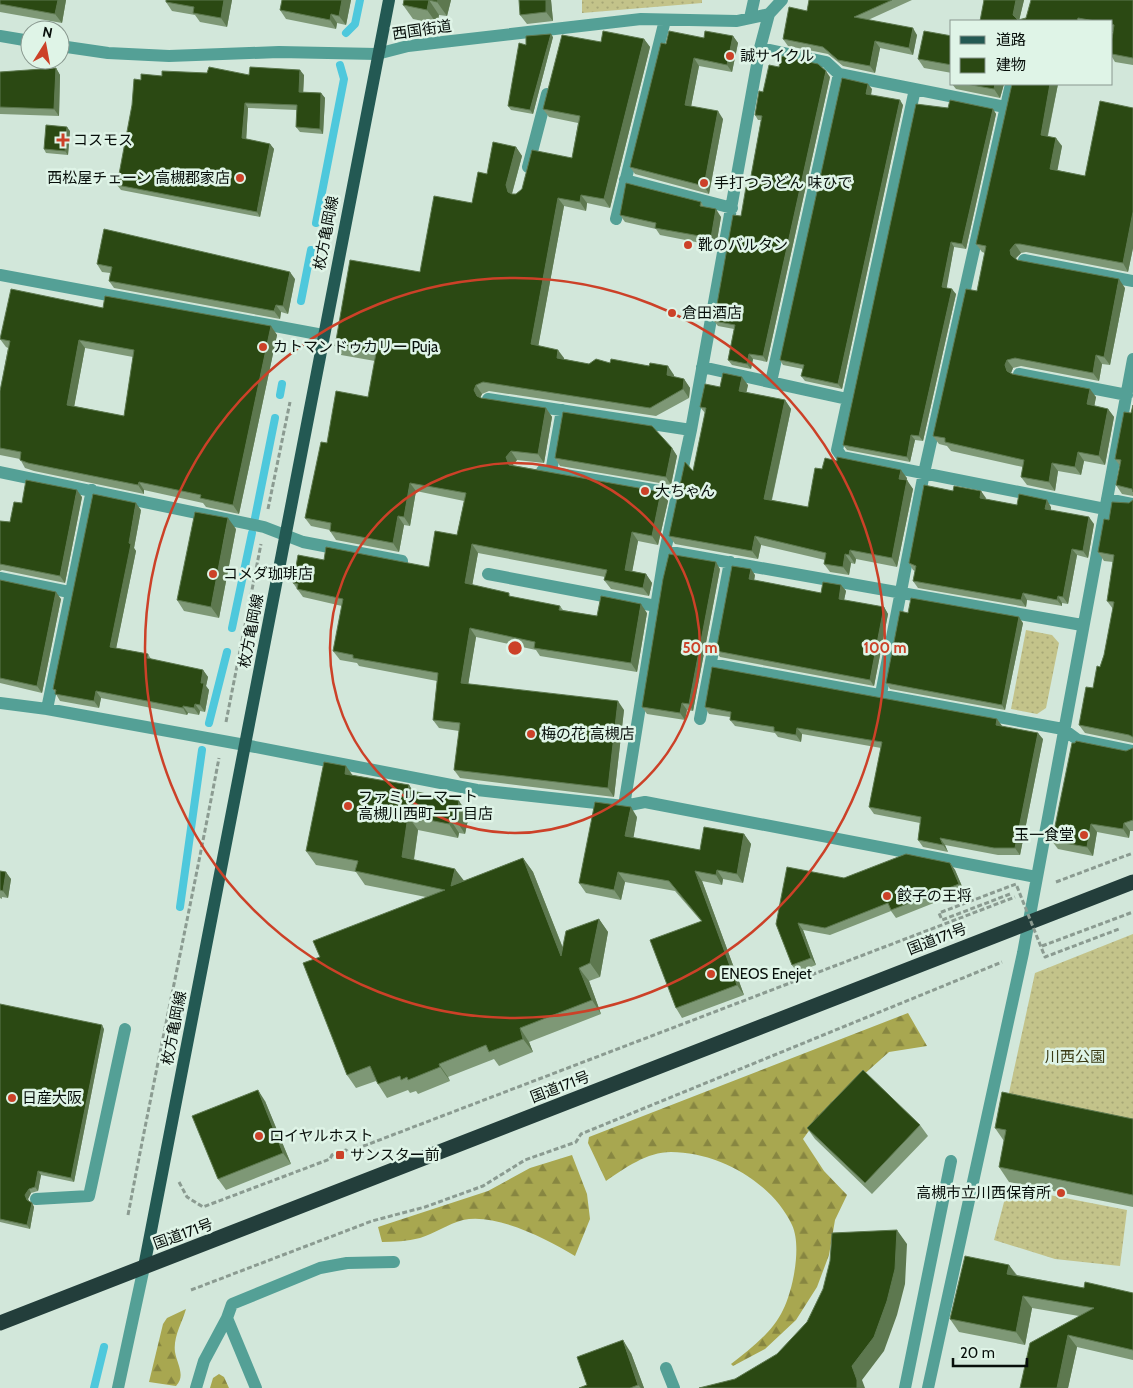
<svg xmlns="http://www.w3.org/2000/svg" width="1133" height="1388" viewBox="0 0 1133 1388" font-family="Cabin,'Noto Sans JP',sans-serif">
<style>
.grass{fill:url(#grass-dots)}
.forest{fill:url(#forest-firs)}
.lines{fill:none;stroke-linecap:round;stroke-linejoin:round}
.stream{stroke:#4ec8dc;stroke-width:8}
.path{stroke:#8b9b91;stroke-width:3;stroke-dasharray:5 2.5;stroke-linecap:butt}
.minor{stroke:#54a096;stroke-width:12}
.major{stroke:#235953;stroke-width:12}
.highway{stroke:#233e3b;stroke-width:15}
.path-bridge{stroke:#8b9b91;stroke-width:3;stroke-dasharray:5 2.5;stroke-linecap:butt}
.wall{fill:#7e9876;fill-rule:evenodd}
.shaded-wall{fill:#5d784f}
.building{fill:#2b4913;stroke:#5d784f;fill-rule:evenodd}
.ring{fill:none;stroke:#cc4128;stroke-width:2.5}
.poi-dot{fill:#cc4128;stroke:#dff4e7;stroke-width:2}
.labels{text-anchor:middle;stroke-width:5;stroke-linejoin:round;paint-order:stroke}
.street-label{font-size:15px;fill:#070e0a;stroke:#dff4e7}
.poi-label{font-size:15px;fill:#070e0a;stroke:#dff4e7;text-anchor:start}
.park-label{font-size:15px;fill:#3b3b15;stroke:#dff4e7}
.centre{fill:#cc4128;stroke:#dff4e7;stroke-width:2.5}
.ring-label{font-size:15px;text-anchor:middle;font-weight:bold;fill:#cc4128;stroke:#dff4e7;stroke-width:5;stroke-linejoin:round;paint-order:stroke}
</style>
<defs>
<pattern id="grass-dots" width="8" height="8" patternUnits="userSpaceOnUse" patternTransform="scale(1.25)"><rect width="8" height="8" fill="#c3c38a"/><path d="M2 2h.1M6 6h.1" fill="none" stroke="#a6a676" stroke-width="1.8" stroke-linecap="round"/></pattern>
<pattern id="forest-firs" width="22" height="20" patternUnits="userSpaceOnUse" patternTransform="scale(1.25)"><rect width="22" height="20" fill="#a8a750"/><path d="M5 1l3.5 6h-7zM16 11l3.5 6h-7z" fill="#878641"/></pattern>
</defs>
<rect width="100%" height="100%" fill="#d2e7da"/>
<path class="grass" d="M582,0H702V3L582,13Z
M1026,630L1052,635L1059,643L1046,708L1037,714L1011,709Z
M1133,934V1127L1007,1102L1035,973Z
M1008,1187L1127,1210L1120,1266L1055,1259L994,1240Z"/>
<path class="forest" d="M908,1013L927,1046L889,1052L824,1110L803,1139L824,1171L847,1195L835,1220L829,1255L817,1287L796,1320L765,1349L733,1366L731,1364C750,1349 772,1333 783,1310C793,1290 802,1246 792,1225C772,1182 718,1152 671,1152C647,1152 625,1168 606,1181L588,1143L589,1137Z
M572,1155L587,1194L590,1219L575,1256C547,1239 497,1213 463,1220C448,1224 435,1233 420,1238C407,1241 395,1242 382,1242L378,1227L488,1191L530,1168Z
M186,1309C182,1323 173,1337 175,1352C177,1364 186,1376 176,1386L149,1382L163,1324L167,1318Z
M219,1374L224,1377L229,1388H210L213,1378Z"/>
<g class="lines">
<path class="stream" d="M346,33L355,24L360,0
M316,223L344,79L340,65
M301,301L311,250
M280,395L282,384
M255,518L275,418
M232,628L252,533
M209,723L227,652
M180,907L202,750
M94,1388L104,1347"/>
<path class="path" d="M268,509L290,402
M226,722L261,544
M1056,882L1133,853
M1042,946L1133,912
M179,1182L187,1197L203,1207L330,1159L332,1155L346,1150L348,1152L1015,897
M128,1215C157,1062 190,911 219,758
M191,1290L372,1221L425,1207L483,1186L525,1160L576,1142L581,1134L1002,962"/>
<path class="minor" d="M750,18L754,0
M0,36L30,41
M60,46L108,53L169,56L279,52L377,54L408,46L641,19L737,21L769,14L782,0
M760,48L826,62L839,74L854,77L1005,107
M915,89L837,450L842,457L1105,509
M528,167L547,94
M625,180L732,208
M616,219L665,20
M1024,260L1133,281
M0,275L323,335
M702,367L847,399
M1019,374L1127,395
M771,382L839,74
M488,399L691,430
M542,471L677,494
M0,472L264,527L303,542L402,561
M551,472L562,410
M1107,499L1133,504
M665,551L1082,625
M488,574L656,606
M0,578L69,592
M711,664L1063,729L1078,740L1133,751
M881,694L924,473L1011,84
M0,703L47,709L245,745L477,790L624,806L645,802L1036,877
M47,709L92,490
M700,719L730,562
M624,806L665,551L691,430L760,48L769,14
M36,1199L89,1196L125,1029
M666,1368L674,1388
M118,1388L144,1267
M196,1388L204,1361L227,1318
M256,1388L227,1318L232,1304L320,1268L347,1263L394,1262
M905,1388L951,1161
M928,1388L1023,953L1133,359"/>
<path class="major" d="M144,1267L389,0"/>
<path class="highway" d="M0,1323L1133,882"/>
<path class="path-bridge" d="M1010,894L942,920L939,913L1016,884L1045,957L1119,929"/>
</g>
<path class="wall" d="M0,0H66L62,23L0,12Z
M232,0L227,27L200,22L195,15L172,11L166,2Z
M282,0H351L346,25L337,23L336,29L286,19L280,10Z
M404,0H451L447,16L439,15L437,24L413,19L403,5Z
M551,0L553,21L527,24L520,15Z
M809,0H912L868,20L917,35L913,55L880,48L875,73L843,66L828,54L788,46L783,39L807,11Z
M983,0H1024L1019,20L1133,0V65L1115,62L1112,57V39L1113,32H1112V21H980L984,1Z
M733,36L738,43L732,72L699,66L691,106L723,119L709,194L635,174L630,167L666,44L704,38Z
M952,36V83L950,81L952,73L924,68L918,59Z
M553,37L533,114L511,110L508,106L526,45Z
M644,39L650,47L610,208L587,203L586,211L564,206L538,346L564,358V359L589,364L610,363L674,375V377L684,379L690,388L689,398L656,416L489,391L482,394L480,398L546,408L552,417L544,463L517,460L512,465L661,492L668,501L658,545L638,541L632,571L646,574L652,583L649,596L611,589L604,580L605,577L478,553L472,585L512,597L560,606L563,610L597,616L647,613L637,672L540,656L536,650L476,637L468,684L624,710L614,797L460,778L454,770L459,731L439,728L433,720L437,681L359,666L357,663L340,660L333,651L342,606L303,597L293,583L324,560L429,567L457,535L464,501L416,491L410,526L404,525L399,552L336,540L330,531V530L311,526L305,518L327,443L368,397L375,361L341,355L335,346L420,272L472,203L487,174L516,147L522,156L512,194H516L572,158L578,123L549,117L543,109L601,42Z
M56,68L60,75L59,116L0,114V72Z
M249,75H304L303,92L321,93L325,98L323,134L300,132L296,127L297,110L248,108L246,139L270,144L274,149L260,217L121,190L117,185L141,80L162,76Z
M830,77L767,362L753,359L751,369L732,365L728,360L734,329L718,326L714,321L741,216L749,187L761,120H758L755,115L763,92Z
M952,84H1004L1000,98L956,89Z
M1012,84H1058L1048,136L1062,146L1057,170L1085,176L1133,108V248L1128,272L1026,252L1021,253L1016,258L1017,260L1125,288L1110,365L1102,364L1099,381L1021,366L1013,368L1011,373L1096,397L1094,406L1108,409L1114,417L1105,465L1084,461L1081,475L1058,471L1055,491L1027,485L1021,477L1023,467L951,451L947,446L939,444L933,436L977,291L985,253L982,252L976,244Z
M872,89L871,95L903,105L842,389L805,381L801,376L803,369L783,365L780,360Z
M948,108L993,109L996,114L966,249L954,247L946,288L956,294L923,441L915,440L910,462L847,450L843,445Z
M70,131L68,155L46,153L44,149Z
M701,202L704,207L721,217L716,246L660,235L656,229L625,222L620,215Z
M97,264L295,279L288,314L281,312L280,319L114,288L109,281L110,273L102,272Z
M103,308L271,326L277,335L239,514L206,507L203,503L144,490V494L34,471L25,468L20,459L0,455V391L8,348L6,347L0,339ZM85,348L133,357L124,416L74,406Z
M748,385L746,392L785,400L791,409L772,500L808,507L822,469L907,478L906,480L913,489L897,567L856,559L855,564L851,563L849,575L830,572L824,564L825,560L761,545L758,559L675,544L669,536L693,471L705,413L700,407L720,387Z
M1133,405V496L1122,494L1116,485L1120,466L1115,459L1131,413Z
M672,448L677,456L671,485L560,466L555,458Z
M953,491H981L985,499L1017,505L1051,507V510L1094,524L1088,558L1077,555L1068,604L1062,603V606L1027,600L1026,607L918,588L913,581L915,571L913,570L909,563Z
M82,497L65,583L2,570L0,571V521L10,522L22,503Z
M1133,500V743L1085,733L1079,725L1093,688L1104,655L1113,609L1107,601L1113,562L1104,561L1098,552L1109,520Z
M141,510L134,548L136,551L116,648L148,654L151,659L203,670L208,677L206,686L209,690L205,712L200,711L199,715L188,713L187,715L101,698L99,708L60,701L53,689Z
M236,529L219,618L184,611L177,600Z
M720,569L693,711L687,710L685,720L647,714L642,707Z
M755,575L754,580L821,593L841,585L846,591L844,600L884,607L888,614L874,686L720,657L716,651Z
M0,580L61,599L42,693L0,683Z
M908,613L1023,623L1005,710L890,689L886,683Z
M705,707L997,719L1002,726L1043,739L1020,855H998L945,845L948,852L923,847L918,840L920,823L874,814L869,807L881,748L802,734L801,742L778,737L775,733L735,726L730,720V717L709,714Z
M1133,748V831H1130L1129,838L1097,832L1093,856L1058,849L1052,841L1126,751Z
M346,766L352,775L409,785L413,791L469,815L465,834L459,833L458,838L418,830L414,860L464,881L523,858L533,872L563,948L599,919L608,932L600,977L589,981L601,1014L529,1042L533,1052L499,1066L494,1059L448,1077L450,1081L418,1094L416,1091L410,1093L408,1090L387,1098L378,1084L376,1081L356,1088L347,1075L320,957L426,897L365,885L356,872L316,865L306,851Z
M637,817L633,838L700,850L744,834L751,844L743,883L723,879L722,885L702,881L744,995L682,1018L676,1008L701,921L675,891L625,882L621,900L586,893L579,883Z
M950,863L955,870L964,891L896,918L891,911L830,935L803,930L816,965L797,972L792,965L776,924L844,878Z
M0,871L11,879L8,898L2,897V899L0,898Z
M0,1004L104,1029L74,1182L41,1175L38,1191L31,1193L28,1199L29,1201L32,1203L34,1207L30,1229L0,1222Z
M265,1101L291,1164L226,1190L218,1179Z
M1133,1119V1207L1009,1182L999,1167L1004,1141L995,1128Z
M920,1125L928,1136L872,1194L815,1139L807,1128Z
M1009,1265L1017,1275L1084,1288L1133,1293V1360L1077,1347L1068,1388H1020L1079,1316L1032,1308L1025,1345L959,1332L950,1319Z
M631,1353L644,1388H579L587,1385Z"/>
<path class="shaded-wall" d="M58,0H66L62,23L55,14Z
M224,0H232L227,27L221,18Z
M342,0H351L346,25L339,16Z
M429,0L439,15L437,24L427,10Z
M438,0H451L447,16L437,2Z
M546,0H551L553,21L546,12Z
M1016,0H1024L1019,21L1013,15Z
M331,14L337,23L336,29L330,20Z
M913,28L917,35L913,55L909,48Z
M551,34L553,37L533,114L530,110Z
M733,36L738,43L732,72L727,65Z
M644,39L650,47L610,208L604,199Z
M875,41L880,48L875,73L870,66Z
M694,58L699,66L690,112L685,105Z
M56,68L60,75L59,116L54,109Z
M300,70L304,75L303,97L299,92Z
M826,71L830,77L767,362L763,356Z
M868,84L872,89L870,99L866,94Z
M995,84H1004L1000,98L994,89Z
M1050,84H1058L1046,143L1041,135Z
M321,93L325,98L323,134L320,129Z
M900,100L903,105L842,389L838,384Z
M245,103L248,108L246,143L242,138Z
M993,109L996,114L966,249L962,244Z
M718,111L723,119L709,194L704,186Z
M67,127L70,131L68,155L65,151Z
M1056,138L1062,146L1056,178L1050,169Z
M270,144L274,149L260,217L257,212Z
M516,147L522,156L512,193L514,200L508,192L506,185Z
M581,195L587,203L586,211L580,202Z
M558,198L564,206L537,353L531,344Z
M716,209L721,217L716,246L711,238Z
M1133,212V248L1128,272L1123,263Z
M951,242L954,247L946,292L942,287Z
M1015,244L1021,253L1016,258L1017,263L1011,255L1010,250Z
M290,272L295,279L288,314L283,306Z
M1119,279L1125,288L1110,365L1104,357Z
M952,289L956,294L923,441L919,436Z
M276,305L281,312L280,319L274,311Z
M271,326L277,335L239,514L233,505Z
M79,340L85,348L73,413L67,405Z
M558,350L564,358L563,366L557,358Z
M749,354L753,359L751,369L747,364Z
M1096,355L1102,364L1099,381L1093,373Z
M1007,360L1013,368L1011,373L1007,371L1005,365Z
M668,366L674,375L673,384L667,375Z
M742,377L748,385L745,399L739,391Z
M684,379L690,388L689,398L683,389Z
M476,385L482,394L480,398L477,396L474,390Z
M1090,389L1096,397L1093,413L1087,404Z
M785,400L791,409L770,507L764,499Z
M546,408L552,417L544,463L538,454Z
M1108,409L1114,417L1105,465L1099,456Z
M911,435L915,440L910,462L907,457Z
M672,448L677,456L671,485L666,477Z
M511,451L517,460L512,466L509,465L506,457Z
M1078,452L1084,461L1081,475L1075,467Z
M1052,463L1058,471L1055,491L1049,482Z
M901,470L907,478L905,487L899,479Z
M907,480L913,489L897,567L892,558Z
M139,482L144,490V494L138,485Z
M410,483L416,491L410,526L404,517Z
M77,490L82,497L65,583L60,576Z
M981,491L986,498L984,504L980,498Z
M661,492L668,501L658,545L652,536Z
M1047,500L1051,507L1050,515L1045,509Z
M136,503L141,510L134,548L136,551L115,654L110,647Z
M398,516L404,525L399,552L393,543Z
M1089,517L1094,524L1088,558L1083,551Z
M228,518L236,529L219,618L211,607Z
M632,532L638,541L631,578L625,570Z
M755,536L761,545L758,559L752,551Z
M472,544L478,553L471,592L465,583Z
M1072,549L1077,555L1068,604L1063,597Z
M850,550L856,559L855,564L849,555Z
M845,554L851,563L849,575L843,567Z
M716,562L720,569L693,711L689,704Z
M751,569L755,575L753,586L749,579Z
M646,574L652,583L649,596L643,588Z
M841,585L846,591L843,605L839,599Z
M56,592L61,599L42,693L37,686Z
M1023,593L1027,600L1026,607L1021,600Z
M1058,596L1062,603V606L1057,600Z
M641,604L647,613L637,672L631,663Z
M884,607L888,614L874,686L870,680Z
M1019,617L1023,623L1005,710L1002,705Z
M470,628L476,637L467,692L461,683Z
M203,670L208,677L206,686L209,690L205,712L200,705L201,683Z
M96,691L101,698L99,708L94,701Z
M618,701L624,710L614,797L608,788Z
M682,703L687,710L685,720L680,713Z
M195,704L200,711L199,715L194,708Z
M183,706L188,713L187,715L183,708Z
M997,719L1002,726L996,725Z
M797,728L802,734L801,742L796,735Z
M1038,733L1043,739L1020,855L1015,848Z
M346,766L356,780L345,774Z
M409,785L418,799L408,790Z
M459,801L469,815L465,834L456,820Z
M631,807L637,817L632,846L625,836Z
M408,816L418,830L412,871L402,857Z
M450,819L459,833L458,838L449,824Z
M1124,823L1130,831L1129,838L1123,829Z
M1091,824L1097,832L1093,856L1087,847Z
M744,834L751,844L743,883L737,874Z
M940,838L945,845L948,852L943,845Z
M523,858L533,872L571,969L561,956Z
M950,863L955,870L964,891L959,884Z
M455,869L465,882L451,886Z
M717,870L723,879L722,885L716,875Z
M695,871L702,881L744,995L737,985Z
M6,872L11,879L8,898L3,891Z
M618,872L625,882L621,900L614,890Z
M599,919L608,932L600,977L590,963Z
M798,923L803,930L816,965L811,958Z
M579,968L589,981L601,1014L592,1000Z
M102,1025L104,1029L74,1182L71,1178Z
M520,1028L529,1042L533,1052L523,1039Z
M439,1064L448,1077L450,1081L440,1067Z
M258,1090L265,1101L291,1164L283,1153Z
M38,1171L41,1175L38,1191L35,1187Z
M29,1189L31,1193L28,1199L30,1204L27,1200L25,1195Z
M32,1203L34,1207L30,1229L27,1225Z
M897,1230L907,1244L905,1284L897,1315L884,1351L862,1380L865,1388H857L852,1366Z
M1009,1265L1018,1278L1007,1274Z
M1023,1296L1032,1308L1025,1345L1016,1332Z
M1068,1335L1077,1347L1068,1388H1057Z
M623,1340L631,1353L644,1388H641L638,1385Z"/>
<path class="building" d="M0,0H58L55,14L0,4Z
M166,0H224L221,18L193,13L194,7L166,2Z
M282,0H342L339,16L331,14L330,20L280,10Z
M404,0H438L437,2L429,0L427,10L403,5Z
M519,0H546V12L520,15Z
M809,0H892L854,17L913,28L909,48L875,41L870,66L838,60L823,47L783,39L789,7L807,11Z
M984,0H1016L1013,15L1018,20L1026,18L1031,0H1133V58L1112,54V39L1114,25L1112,24V21H1095L1078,18L1077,21H980Z
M603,31L644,39L604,199L581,195L580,202L558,198L531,344L558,350L557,358L589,364L596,359L610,363L611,359L649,366L650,363L668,366L667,375L684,379L683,389L650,408L483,382L476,385L474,390L477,396L481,398L546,408L538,454L511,451L506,457L509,465L661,492L652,536L632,532L625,570L646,574L643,588L604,580L607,570L472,544L465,583L509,593V596L560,606L559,610L597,616L601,596L641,604L631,663L534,648L535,642L470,628L461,683L618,701L608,788L454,770L460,723L433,720L438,673L353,658V655L333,651L343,599L297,589L298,584L293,583L298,555L324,560L326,547L429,567L435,531L457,535L466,493L410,483L404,517L398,516L393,543L330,531L331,523L305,518L321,442L327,443L336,391L368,397L376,353L335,346L350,260L420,272L434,196L472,203L478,172L487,174L493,142L516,147L506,185L508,192L512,194H516L522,189L532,150L572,158L580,116L543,109L562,35L601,42Z
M669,31L704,38L705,31L733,36L727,65L694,58L685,105L718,111L704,186L630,167L661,43L666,44Z
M924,31L952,36V65L918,59Z
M551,34L530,110L508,106L519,43L526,45V36Z
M781,56L818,64L826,71L763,356L749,354L747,364L728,360L735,325L714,321L733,215L741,216L746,187H749L762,116L755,115L759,91L763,92L769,65L779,67Z
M209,67L249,75L250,67L300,70L299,92L321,93L320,129L296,127L297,105L245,103L242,138L270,144L257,212L117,185L132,105L134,79L141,80V74L162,76V71L207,73Z
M56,68L54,109L0,107V72Z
M842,78L868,84L866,94L900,100L838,384L801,376L804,365L780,360Z
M966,84H995L994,89Z
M1012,84H1050L1041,135L1056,138L1050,169L1085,176L1100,101L1133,108V212L1123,263L1020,244H1015L1010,250L1011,255L1017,260L1119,279L1104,357L1096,355L1093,373L1015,358L1007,360L1005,365L1007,371L1012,374L1090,389L1087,404L1108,409L1099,456L1078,452L1075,467L1052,463L1049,482L1021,477L1024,460L945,442V438L933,436L966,289L977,291L986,246L976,244Z
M950,100L993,109L962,244L951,242L942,287L952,289L919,436L911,435L907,457L843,445L916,104L948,108Z
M46,125L67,127L65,151L44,149Z
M626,183L701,202L700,206L716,209L711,238L655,228L656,223L620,215Z
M104,229L290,272L283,306L276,305L274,311L109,281L112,267L97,264Z
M11,289L103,308L105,296L271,326L233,505L200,498L201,495L139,482L138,485L28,463L20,460L21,452L0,448V391L10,341L0,339ZM79,340L134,350L124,416L67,405Z
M723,373L742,377L739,391L785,400L764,499L808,507L815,468L822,469L825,458L837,461V457L901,470L899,479L907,480L892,558L850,550L849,555L845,554L843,567L824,564L826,553L755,536L752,551L669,536L685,462L693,471L706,408L700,407L705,384L720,387Z
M1133,405V492L1132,489L1116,485L1121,460L1115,459L1124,412L1131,413Z
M563,412L652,426L672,448L666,477L555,458Z
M26,480L77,490L60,576L0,564V521L10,522L14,502L22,503Z
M924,485L953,491L954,486L981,491L980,498L1017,505L1019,494L1047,500L1045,509L1089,517L1083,551L1072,549L1063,597L1058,596L1057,600L1023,593L1021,600L913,581L916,566L909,563Z
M93,494L136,503L129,543L131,544L110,647L148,654L147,658L203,670L201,683H204L200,705L195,704L194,708L183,706V708L96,691L94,701L55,694L56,690L53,689Z
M1133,500V737L1129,735L1079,725L1086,687L1093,688L1097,666L1100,667L1104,655L1114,602L1107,601L1114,555L1098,552L1104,519L1109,520L1112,502L1129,503Z
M195,512L228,518L211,607L177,600Z
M669,554L716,562L689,704L682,703L680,713L642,707L663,579Z
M732,566L751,569L749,579L821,593L823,582L841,585L839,599L884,607L870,680L716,651Z
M0,580L56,592L37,686L0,678Z
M911,598L1019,617L1002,705L886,683L900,611L908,613Z
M712,667L997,719L996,725L1038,733L1015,848H994L940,838L943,845L918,840L921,817L869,807L882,742L797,728L796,735L774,731V727L730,720L731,712L705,707Z
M1076,741L1126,751L1133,748V820L1124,823L1123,829L1091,824L1087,847L1052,841L1072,743H1075Z
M324,762L346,766L345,774L409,785L408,790L459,801L456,820L450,819L449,824L408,816L402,857L455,869L451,886L523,858L561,956L566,931L599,919L590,963L579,968L592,1000L520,1028L523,1039L489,1052L486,1045L439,1064L440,1067L408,1080L407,1077L401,1080L400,1076L378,1084L370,1066L347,1075L303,963L320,957L313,941L445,890L355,871L358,861L306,851Z
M595,802L631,807L625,836L700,850L704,827L744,834L737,874L717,870L716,875L695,871L737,985L676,1008L650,940L702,921L669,881L618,872L614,890L579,883Z
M906,854L950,863L959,884L891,910L888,903L825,928L798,923L811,958L792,965L776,924L787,867L844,878Z
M0,871L6,872L3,891L0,890Z
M0,1004L102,1025L71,1178L38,1171L35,1187L29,1189L25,1195L27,1200L32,1203L27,1225L0,1219Z
M863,1070L920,1125L865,1183L807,1128Z
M258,1090L283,1153L218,1179L192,1116Z
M1002,1092L1133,1119V1195L999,1167L1006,1130L995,1128Z
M897,1230L895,1269L887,1301L874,1337L852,1366L857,1380V1388H699L735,1379L777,1354L807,1322L823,1289L830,1261L832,1233Z
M965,1256L1009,1265L1007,1274L1084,1288L1085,1282L1133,1293V1350L1068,1335L1057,1388H1020L1030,1343L1094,1308L1023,1296L1016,1332L950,1319Z
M623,1340L638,1385L630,1388H579L587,1385L577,1357Z"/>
<g class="ring">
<circle cx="515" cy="648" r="185"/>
<circle cx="515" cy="648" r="370"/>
</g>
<g class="poi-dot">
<circle cx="730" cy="56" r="5"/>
<path d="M60.5 132.5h5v5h5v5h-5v5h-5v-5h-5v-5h5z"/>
<circle cx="240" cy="178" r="5"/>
<circle cx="704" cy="183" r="5"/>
<circle cx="688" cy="245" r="5"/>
<circle cx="672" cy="313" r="5"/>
<circle cx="263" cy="347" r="5"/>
<circle cx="645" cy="491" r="5"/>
<circle cx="213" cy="574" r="5"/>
<circle cx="531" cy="734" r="5"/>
<circle cx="348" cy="806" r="5"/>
<circle cx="1084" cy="835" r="5"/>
<circle cx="887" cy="896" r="5"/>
<circle cx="711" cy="974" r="5"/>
<circle cx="12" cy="1098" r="5"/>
<circle cx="259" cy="1136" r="5"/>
<rect x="335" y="1150" width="10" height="10" rx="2.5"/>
<circle cx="1061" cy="1193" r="5"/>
</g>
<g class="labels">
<g class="street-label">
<text transform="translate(422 30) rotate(-8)" y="5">西国街道</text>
<text transform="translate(326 233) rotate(-79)" y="5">枚方亀岡線</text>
<text transform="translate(251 631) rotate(-79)" y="5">枚方亀岡線</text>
<text transform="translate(937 939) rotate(-21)" y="5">国道171号</text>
<text transform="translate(174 1028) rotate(-79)" y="5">枚方亀岡線</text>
<text transform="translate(560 1087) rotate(-21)" y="5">国道171号</text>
<text transform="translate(183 1234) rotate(-20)" y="5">国道171号</text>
</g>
<g class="poi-label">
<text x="740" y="61">誠サイクル</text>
<text x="73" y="145">コスモス</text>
<text x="230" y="183" text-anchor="end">西松屋チェーン 高槻郡家店</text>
<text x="714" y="188">手打つうどん 味ひで</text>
<text x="698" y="250">靴のバルタン</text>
<text x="682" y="318">倉田酒店</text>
<text x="273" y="352">カトマンドゥカリー Puja</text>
<text x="655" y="496">大ちゃん</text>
<text x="223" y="579">コメダ珈琲店</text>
<text x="541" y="739">梅の花 高槻店</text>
<text x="358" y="802">ファミリーマート<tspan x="358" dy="17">高槻川西町一丁目店</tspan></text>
<text x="1074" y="840" text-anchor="end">玉一食堂</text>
<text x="897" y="901">餃子の王将</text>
<text x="721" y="979">ENEOS Enejet</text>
<text x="22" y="1103">日産大阪</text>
<text x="269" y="1141">ロイヤルホスト</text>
<text x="350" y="1160">サンスター前</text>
<text x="1051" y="1198" text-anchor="end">高槻市立川西保育所</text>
</g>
<g class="park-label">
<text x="1075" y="1062">川西公園</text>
</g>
</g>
<circle cx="515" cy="648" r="8" class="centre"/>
<g class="ring-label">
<text x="700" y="653">50 m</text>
<text x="885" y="653">100 m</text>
</g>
<rect x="950" y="20" width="162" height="65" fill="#dff4e7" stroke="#89988f"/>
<rect x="960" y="36" width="25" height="8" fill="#235953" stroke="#89988f"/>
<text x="996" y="45" font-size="15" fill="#070e0a">道路</text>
<rect x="960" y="58" width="25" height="15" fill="#2b4913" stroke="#89988f"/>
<text x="996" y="70" font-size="15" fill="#070e0a">建物</text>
<g transform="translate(45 45) rotate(11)"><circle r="24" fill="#dff4e7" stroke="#89988f"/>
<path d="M0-4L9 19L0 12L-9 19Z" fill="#cc4128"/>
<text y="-8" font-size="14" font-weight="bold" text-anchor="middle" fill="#070e0a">N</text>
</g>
<path d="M953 1358v8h74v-8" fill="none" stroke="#070e0a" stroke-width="2.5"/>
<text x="960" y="1358" font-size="15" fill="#070e0a" stroke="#dff4e7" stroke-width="4" paint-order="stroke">20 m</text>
</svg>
